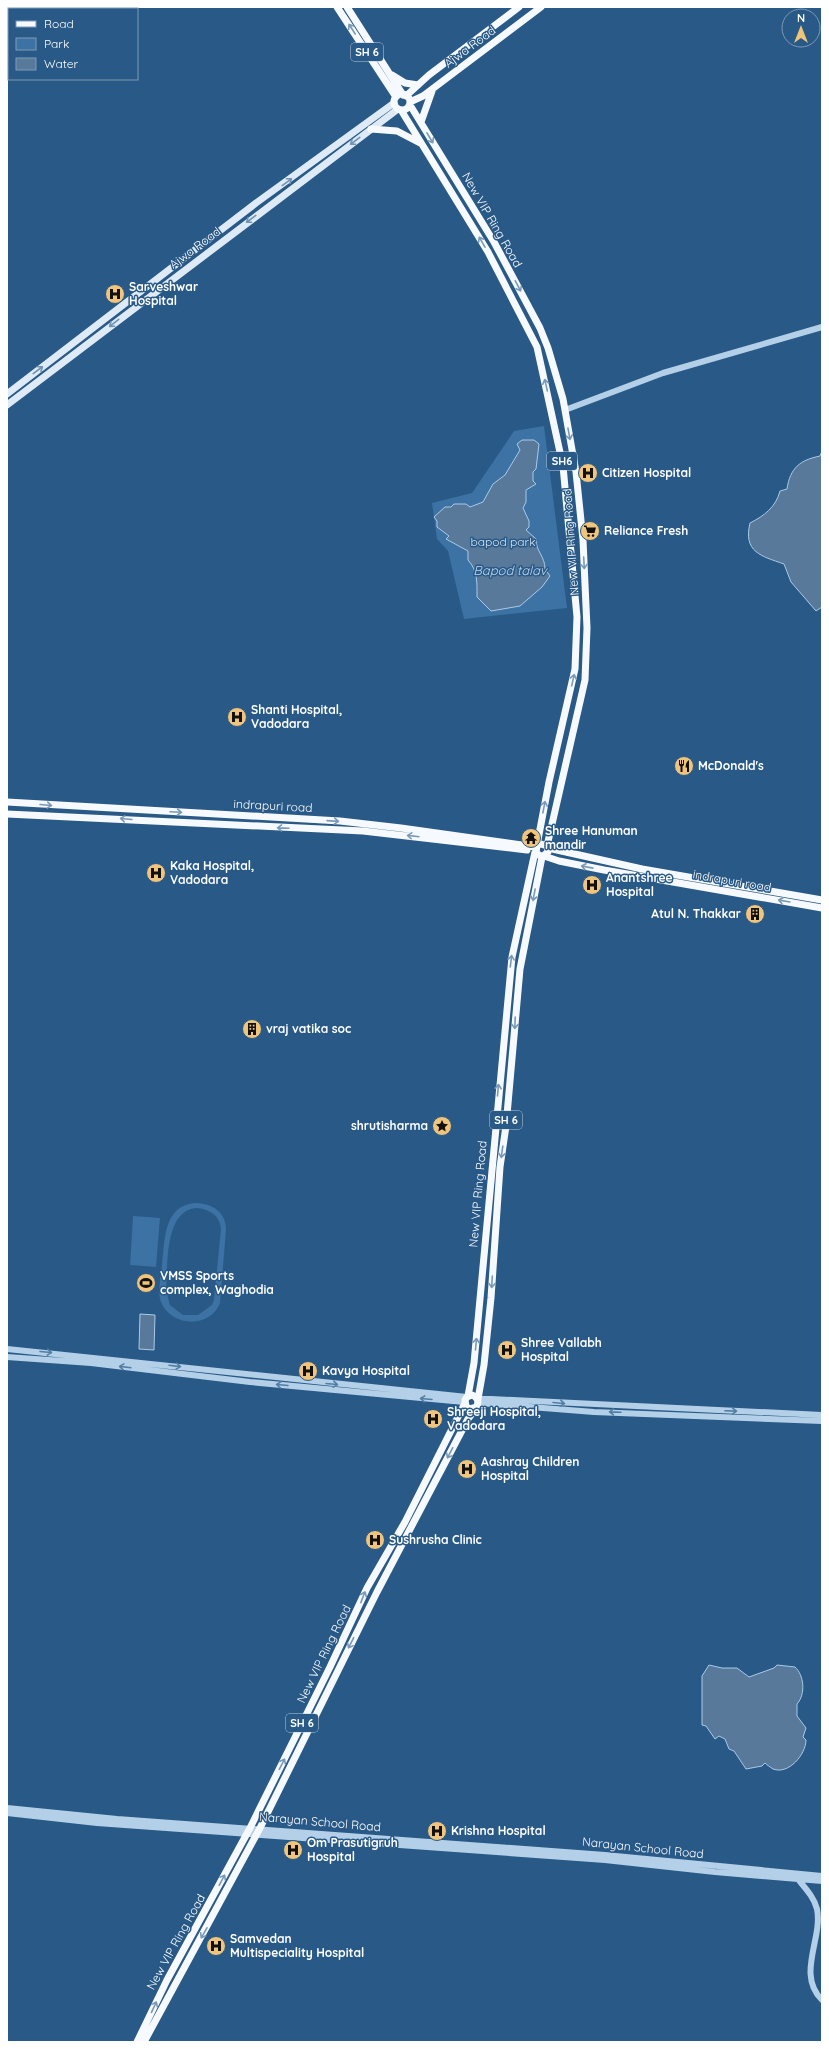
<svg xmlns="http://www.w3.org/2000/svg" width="829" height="2049" viewBox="0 0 829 2049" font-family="Quicksand,sans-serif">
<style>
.green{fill:#3d72a4;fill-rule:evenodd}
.water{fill:#58799a;stroke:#a9cbe9}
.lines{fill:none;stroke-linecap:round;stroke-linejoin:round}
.tertiary{stroke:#b4d0e8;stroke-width:6}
.secondary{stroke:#deebf7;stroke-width:7}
.primary{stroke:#f6fafe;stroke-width:7}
.oneway{stroke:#7a99b7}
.oneway2{stroke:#7193b4}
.oneway3{stroke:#527da4}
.labels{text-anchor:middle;stroke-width:3;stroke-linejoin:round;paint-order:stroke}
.shield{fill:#285987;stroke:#becddb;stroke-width:1}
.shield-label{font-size:11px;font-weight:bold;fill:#fff}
.street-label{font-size:12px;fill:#fff;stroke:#285987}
.poi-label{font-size:12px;font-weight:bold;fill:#fff;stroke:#285987;text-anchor:start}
.park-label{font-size:12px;fill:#d8e8f7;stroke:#285987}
.water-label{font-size:13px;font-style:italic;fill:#c0d9f0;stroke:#285987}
</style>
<rect width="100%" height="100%" fill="#285987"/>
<path class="green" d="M544,426L567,608L464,619L448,551L437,539L432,503L472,493L514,431Z
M196,1203C213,1204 226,1212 226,1230L220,1303C210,1329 171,1327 161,1302C157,1291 161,1277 162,1265C165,1240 163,1205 196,1203ZM196,1208C209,1209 220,1215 221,1229L214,1300L212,1305L198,1315H183L170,1305L166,1290C168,1266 164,1211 196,1208Z
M133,1216L160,1218L156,1267L130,1265Z"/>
<path class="water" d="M522,440H534L539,444L536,469L533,472V481L536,484L526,490V502L523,508L529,521V527L526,530L536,539C536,552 545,556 545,569L550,576L542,587L520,606L491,611L477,597C477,583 478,571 468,560V551L446,539L449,536L437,527V521L434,517L445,507H451L454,504H466L470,507L483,502L493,484L505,475L520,450L517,444Z
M822,451V607L816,611L791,582L784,564C761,556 743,552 750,523C764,516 776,507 780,491L787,489C790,468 800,460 820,456Z
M140,1314L155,1315L154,1350L139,1349Z
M709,1665L722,1668H737L749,1677L774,1668L777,1665L795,1667C804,1675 806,1694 797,1704V1716L806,1728L803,1737L806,1740C806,1754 789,1775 773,1769C770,1767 767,1765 765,1763L762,1766L746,1769L734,1751L729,1749L725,1739L719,1736L715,1739L706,1726L702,1725V1676Z"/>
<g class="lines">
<path class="tertiary" d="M565,410L663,373L822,327
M7,1349L467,1397
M7,1357L91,1363L250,1382L464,1402
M478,1399H491L822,1415
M478,1403L594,1412L822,1421
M7,1808L117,1819L605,1855L822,1876
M7,1813L97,1823L605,1860L715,1872L822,1881
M797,1878C805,1888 814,1897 817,1909C823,1939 796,1974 822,2000"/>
<path class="secondary" d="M7,394L256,203L394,103
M7,405L398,109"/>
<path class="primary" d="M337,7L396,97
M347,7L403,95
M392,75L405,83L418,85
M394 102a8 8 0 1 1 16 0a8 8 0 1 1-16 0Z
M406,96L429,75L519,7
M410,102L423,96L541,7
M410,105L494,242L540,328L548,348L563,399L576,472L583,540L587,628L585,680L547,846L548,852L542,857L536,853L537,845L541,844L547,846
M401,110L488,252L537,347L563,466L577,617L575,669L549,782L537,845
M421,122L432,91
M371,129L397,131L420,143
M7,802L340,821L401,828L536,847
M7,814L363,831L527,850
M548,848L642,869L822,900
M544,856L559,861L604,870L822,908
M468,1396L474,1363L512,957L535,852
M478,1399L484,1365L491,1298L500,1167L506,1126L520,969L542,857
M137,2042L167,1980L250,1828L330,1667L367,1588L405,1522L465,1403
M144,2042L260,1828L377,1592L468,1419C473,1412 485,1400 472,1395L467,1397L465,1400L466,1406L469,1409L476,1407"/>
</g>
<defs><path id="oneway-shaft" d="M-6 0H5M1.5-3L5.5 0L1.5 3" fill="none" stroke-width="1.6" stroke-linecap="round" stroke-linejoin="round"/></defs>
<g class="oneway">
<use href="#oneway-shaft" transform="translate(352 29) rotate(-123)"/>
<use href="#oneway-shaft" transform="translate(430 138) rotate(59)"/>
<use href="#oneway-shaft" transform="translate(482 242) rotate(-120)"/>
<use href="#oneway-shaft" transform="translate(518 286) rotate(62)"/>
<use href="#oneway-shaft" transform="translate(546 385) rotate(-103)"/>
<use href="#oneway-shaft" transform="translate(569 434) rotate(80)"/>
<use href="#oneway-shaft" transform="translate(584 563) rotate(87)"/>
<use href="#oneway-shaft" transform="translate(573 680) rotate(-77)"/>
<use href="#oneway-shaft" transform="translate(46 805) rotate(5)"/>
<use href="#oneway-shaft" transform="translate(544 807) rotate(-79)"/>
<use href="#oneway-shaft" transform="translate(176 812) rotate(3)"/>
<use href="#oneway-shaft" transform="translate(126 819) rotate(-175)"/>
<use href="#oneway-shaft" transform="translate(333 821) rotate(4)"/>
<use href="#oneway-shaft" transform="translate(283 828) rotate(-178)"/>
<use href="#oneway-shaft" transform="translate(413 836) rotate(-173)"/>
<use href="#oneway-shaft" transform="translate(587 867) rotate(-169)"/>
<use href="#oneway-shaft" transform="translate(534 895) rotate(101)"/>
<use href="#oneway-shaft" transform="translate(784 901) rotate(-170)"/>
<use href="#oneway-shaft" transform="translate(511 961) rotate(-83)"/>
<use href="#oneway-shaft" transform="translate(515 1023) rotate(92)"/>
<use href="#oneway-shaft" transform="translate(498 1090) rotate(-85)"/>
<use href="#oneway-shaft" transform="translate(502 1152) rotate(98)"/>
<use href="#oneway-shaft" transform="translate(492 1282) rotate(93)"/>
<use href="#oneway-shaft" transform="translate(476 1344) rotate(-85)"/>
<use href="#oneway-shaft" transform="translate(450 1453) rotate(117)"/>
<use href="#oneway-shaft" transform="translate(363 1597) rotate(-69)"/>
<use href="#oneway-shaft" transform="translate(351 1643) rotate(117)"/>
<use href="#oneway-shaft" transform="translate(282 1764) rotate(-63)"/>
<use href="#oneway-shaft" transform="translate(222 1880) rotate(-62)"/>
<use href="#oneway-shaft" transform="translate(204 1933) rotate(120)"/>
<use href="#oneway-shaft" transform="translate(154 2007) rotate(-65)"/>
</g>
<g class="oneway2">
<use href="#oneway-shaft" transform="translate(355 141) rotate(143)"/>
<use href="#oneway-shaft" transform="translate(287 182) rotate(-36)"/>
<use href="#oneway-shaft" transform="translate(251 219) rotate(143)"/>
<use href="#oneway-shaft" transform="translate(114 323) rotate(142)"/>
<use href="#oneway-shaft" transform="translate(38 370) rotate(-37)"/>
</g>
<g class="oneway3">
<use href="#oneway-shaft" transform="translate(46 1352) rotate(5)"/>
<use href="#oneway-shaft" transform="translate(175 1366) rotate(7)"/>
<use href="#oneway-shaft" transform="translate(125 1367) rotate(-173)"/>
<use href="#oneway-shaft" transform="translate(332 1384) rotate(5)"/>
<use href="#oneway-shaft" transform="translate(282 1385) rotate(-175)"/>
<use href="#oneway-shaft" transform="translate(426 1399) rotate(-175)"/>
<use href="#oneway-shaft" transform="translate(559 1403) rotate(5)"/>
<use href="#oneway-shaft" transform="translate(731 1411) rotate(2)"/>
<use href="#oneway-shaft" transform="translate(615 1412) rotate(-178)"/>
</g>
<defs>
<symbol id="hospital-disc" viewBox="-11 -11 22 22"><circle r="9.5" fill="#f0c57b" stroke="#285987"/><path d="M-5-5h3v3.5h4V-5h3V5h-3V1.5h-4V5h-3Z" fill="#111"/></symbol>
<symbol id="supermarket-disc" viewBox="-11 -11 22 22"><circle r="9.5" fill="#f0c57b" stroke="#285987"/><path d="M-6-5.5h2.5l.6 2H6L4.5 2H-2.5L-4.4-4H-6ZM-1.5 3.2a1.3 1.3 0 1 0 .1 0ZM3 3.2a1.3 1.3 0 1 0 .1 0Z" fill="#111"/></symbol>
<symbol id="restaurant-disc" viewBox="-11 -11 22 22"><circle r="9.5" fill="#f0c57b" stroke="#285987"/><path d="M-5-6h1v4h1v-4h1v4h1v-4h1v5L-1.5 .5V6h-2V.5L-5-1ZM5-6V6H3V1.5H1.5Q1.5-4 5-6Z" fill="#111"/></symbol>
<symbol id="temple-disc" viewBox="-11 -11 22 22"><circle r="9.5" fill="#f0c57b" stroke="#285987"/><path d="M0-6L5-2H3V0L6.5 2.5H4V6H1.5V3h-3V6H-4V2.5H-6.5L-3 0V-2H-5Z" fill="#111"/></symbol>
<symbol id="building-disc" viewBox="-11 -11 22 22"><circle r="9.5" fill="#f0c57b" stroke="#285987"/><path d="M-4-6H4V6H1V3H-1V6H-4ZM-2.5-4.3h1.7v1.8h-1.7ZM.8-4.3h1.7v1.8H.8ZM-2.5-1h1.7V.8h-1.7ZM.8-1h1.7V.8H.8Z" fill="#111"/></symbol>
<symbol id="sight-disc" viewBox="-11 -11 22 22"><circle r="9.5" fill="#f0c57b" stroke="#285987"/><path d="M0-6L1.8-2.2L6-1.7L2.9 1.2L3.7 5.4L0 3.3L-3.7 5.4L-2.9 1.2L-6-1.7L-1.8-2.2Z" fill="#111"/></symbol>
<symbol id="stadium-disc" viewBox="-11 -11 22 22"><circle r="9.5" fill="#f0c57b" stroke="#285987"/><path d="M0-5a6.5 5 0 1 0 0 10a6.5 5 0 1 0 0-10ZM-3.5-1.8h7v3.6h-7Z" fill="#111"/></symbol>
</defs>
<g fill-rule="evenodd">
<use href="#hospital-disc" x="104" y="283" width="22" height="22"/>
<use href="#hospital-disc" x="577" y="462" width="22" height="22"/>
<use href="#supermarket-disc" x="579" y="520" width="22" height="22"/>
<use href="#hospital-disc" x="226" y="706" width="22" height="22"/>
<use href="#restaurant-disc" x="673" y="755" width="22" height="22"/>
<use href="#temple-disc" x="520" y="827" width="22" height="22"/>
<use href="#hospital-disc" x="145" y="862" width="22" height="22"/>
<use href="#hospital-disc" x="581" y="874" width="22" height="22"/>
<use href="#building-disc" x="744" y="903" width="22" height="22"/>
<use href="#building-disc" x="241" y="1018" width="22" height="22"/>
<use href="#sight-disc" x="431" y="1115" width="22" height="22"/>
<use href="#stadium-disc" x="135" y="1272" width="22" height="22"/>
<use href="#hospital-disc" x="496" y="1339" width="22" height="22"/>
<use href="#hospital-disc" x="297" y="1360" width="22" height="22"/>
<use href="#hospital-disc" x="422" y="1408" width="22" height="22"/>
<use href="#hospital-disc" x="456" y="1458" width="22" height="22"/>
<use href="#hospital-disc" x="364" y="1529" width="22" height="22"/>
<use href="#hospital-disc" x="426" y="1820" width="22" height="22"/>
<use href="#hospital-disc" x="282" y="1839" width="22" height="22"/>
<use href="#hospital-disc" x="205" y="1935" width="22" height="22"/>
</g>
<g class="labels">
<g class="shield">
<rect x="351" y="43" width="32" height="18" rx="3"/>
<rect x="547" y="452" width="30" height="18" rx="3"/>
<rect x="490" y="1111" width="32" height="18" rx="3"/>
<rect x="286" y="1714" width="32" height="18" rx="3"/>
</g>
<g class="shield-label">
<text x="367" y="56">SH 6</text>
<text x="562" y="465">SH6</text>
<text x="506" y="1124">SH 6</text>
<text x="302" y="1727">SH 6</text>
</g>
<g class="street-label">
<text transform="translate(470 47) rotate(-37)" y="4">Ajwa Road</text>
<text transform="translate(492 220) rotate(60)" y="4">New VIP Ring Road</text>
<text transform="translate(195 248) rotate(-37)" y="4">Ajwa Road</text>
<text transform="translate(571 542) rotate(-94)" y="4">New VIP Ring Road</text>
<text transform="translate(273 806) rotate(3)" y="4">indrapuri road</text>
<text transform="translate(732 881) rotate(10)" y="4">indrapuri road</text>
<text transform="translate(478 1194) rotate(-85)" y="4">New VIP Ring Road</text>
<text transform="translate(324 1654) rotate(-64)" y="4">New VIP Ring Road</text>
<text transform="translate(320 1822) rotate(5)" y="4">Narayan School Road</text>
<text transform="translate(643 1848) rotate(6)" y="4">Narayan School Road</text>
<text transform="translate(176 1942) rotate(-61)" y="4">New VIP Ring Road</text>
</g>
<g class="poi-label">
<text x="129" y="291">Sarveshwar<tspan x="129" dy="14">Hospital</tspan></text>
<text x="602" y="477">Citizen Hospital</text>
<text x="604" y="535">Reliance Fresh</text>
<text x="251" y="714">Shanti Hospital,<tspan x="251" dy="14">Vadodara</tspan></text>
<text x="698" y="770">McDonald's</text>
<text x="545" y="835">Shree Hanuman<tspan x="545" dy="14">mandir</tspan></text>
<text x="170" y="870">Kaka Hospital,<tspan x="170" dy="14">Vadodara</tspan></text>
<text x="606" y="882">Anantshree<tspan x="606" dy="14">Hospital</tspan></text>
<text x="741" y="918" text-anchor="end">Atul N. Thakkar</text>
<text x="266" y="1033">vraj vatika soc</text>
<text x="428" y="1130" text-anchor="end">shrutisharma</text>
<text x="160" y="1280">VMSS Sports<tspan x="160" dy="14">complex, Waghodia</tspan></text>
<text x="521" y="1347">Shree Vallabh<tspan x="521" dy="14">Hospital</tspan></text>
<text x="322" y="1375">Kavya Hospital</text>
<text x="447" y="1416">Shreeji Hospital,<tspan x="447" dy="14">Vadodara</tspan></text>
<text x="481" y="1466">Aashray Children<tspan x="481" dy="14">Hospital</tspan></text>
<text x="389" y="1544">Sushrusha Clinic</text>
<text x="451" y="1835">Krishna Hospital</text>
<text x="307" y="1847">Om Prasutigruh<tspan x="307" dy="14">Hospital</tspan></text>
<text x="230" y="1943">Samvedan<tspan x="230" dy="14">Multispeciality Hospital</tspan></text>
</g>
<g class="park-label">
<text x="503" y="546">bapod park</text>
</g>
<g class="water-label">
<text x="510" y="575">Bapod talav</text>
</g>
</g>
<rect width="829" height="2049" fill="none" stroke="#ffffff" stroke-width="16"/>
<rect x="8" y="8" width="130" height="72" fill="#285987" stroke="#7e9bb7"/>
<rect x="16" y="21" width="20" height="6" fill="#f6fafe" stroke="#7e9bb7"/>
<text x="44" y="28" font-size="12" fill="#ffffff">Road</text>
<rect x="16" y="38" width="20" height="12" fill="#3d72a4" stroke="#7e9bb7"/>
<text x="44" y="48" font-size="12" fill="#ffffff">Park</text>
<rect x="16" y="58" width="20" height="12" fill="#58799a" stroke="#7e9bb7"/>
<text x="44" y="68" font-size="12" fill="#ffffff">Water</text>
<g transform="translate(801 28)"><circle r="19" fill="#285987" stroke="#7e9bb7"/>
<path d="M0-3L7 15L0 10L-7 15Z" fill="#f0c57b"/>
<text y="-6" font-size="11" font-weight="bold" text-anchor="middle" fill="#ffffff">N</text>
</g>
</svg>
